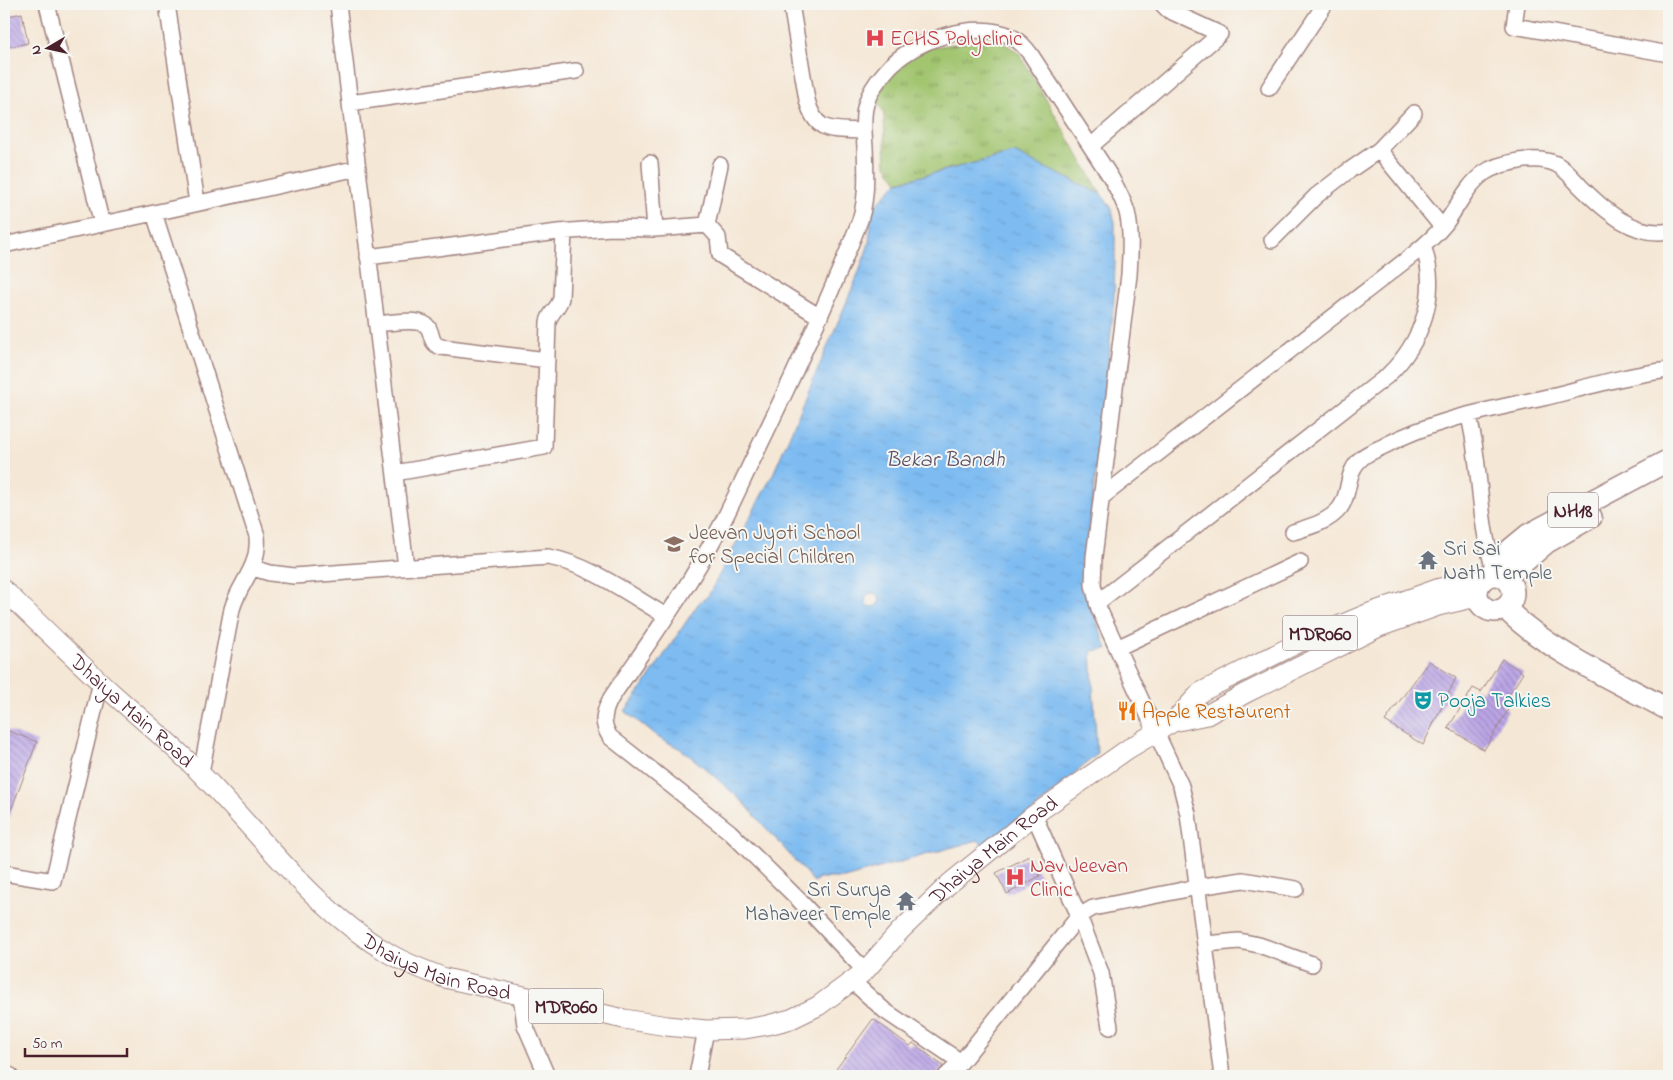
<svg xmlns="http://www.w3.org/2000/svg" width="1673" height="1080" viewBox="0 0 1673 1080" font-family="'Indie Flower',sans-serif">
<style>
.grass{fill:url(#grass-tufts);stroke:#76724d}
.water{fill:url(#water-ripples);stroke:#646d8e;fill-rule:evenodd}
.building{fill:url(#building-back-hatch)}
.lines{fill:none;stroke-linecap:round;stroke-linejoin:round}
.minor-casing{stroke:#a08380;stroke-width:18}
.major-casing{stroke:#a08380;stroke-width:21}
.highway-casing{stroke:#a08380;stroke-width:24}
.minor{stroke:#fff;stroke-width:15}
.major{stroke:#fff;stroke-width:19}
.highway{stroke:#fff;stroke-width:21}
.labels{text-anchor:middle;stroke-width:4;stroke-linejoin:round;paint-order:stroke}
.shield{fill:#f6f6f2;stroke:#7e6067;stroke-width:1}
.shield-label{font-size:20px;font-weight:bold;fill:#4a1f2b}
.health-label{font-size:21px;fill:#be3a42;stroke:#f6f6f2;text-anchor:start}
.education-label{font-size:21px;fill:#785e54;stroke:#f6f6f2;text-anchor:start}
.worship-label{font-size:21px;fill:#5b616d;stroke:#f6f6f2;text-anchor:start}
.culture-label{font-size:21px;fill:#0d838f;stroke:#f6f6f2;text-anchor:start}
.street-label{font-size:21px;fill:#4a1f2b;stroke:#f6f6f2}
.food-label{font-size:21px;fill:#c56008;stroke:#f6f6f2;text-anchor:start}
.water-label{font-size:22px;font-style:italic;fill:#594e66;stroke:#f6f6f2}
</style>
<defs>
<pattern id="grass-tufts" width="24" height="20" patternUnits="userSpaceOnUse" patternTransform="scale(1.25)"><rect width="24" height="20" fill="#a2c56f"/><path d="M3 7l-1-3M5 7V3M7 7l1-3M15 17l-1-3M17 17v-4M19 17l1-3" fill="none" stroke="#869f5b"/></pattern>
<pattern id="water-ripples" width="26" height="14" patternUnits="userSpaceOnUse" patternTransform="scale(1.25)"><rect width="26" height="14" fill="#7dbbf1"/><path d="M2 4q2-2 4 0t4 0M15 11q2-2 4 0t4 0" fill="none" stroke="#6ea0cf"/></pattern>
<pattern id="building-back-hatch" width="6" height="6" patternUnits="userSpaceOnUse" patternTransform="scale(1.25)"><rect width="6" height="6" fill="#bba6e7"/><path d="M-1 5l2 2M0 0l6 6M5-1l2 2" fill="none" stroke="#9a87bb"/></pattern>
</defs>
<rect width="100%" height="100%" fill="#f6f6f2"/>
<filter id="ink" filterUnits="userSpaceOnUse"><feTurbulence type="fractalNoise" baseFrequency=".02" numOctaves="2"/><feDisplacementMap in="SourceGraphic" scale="10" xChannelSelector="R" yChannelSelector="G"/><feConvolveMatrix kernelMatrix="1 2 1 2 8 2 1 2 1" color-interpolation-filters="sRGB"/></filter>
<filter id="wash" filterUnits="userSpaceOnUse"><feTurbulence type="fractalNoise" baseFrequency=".0096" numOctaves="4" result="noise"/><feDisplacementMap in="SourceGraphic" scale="20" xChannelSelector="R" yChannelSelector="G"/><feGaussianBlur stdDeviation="1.12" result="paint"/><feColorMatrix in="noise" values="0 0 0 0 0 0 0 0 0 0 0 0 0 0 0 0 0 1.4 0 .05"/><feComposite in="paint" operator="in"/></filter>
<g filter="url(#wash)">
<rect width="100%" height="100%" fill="#f5e7d5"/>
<path class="grass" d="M990,39C1002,42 1011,46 1020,55L1101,194L1014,153L898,182L886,165L884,115L882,108L873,101L898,65L928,48Z"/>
<path class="water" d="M1014,153L1101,194L1111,207L1115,222V259L1114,299L1107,376L1083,584L1107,649L1091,651L1097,754L1026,817L983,846L978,840L844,878H819L814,882L743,802L706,769L681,749L659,738L625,711L640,691L698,604L708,596L774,472L858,275L869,243L871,217L873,208L898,182ZM870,593L877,594L880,598L879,603L874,607L869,606L866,603L865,598Z"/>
<g id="blocks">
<path class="building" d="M22,13L28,43L4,48V17Z
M1502,659L1523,673L1502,706L1508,710L1484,750L1448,728L1473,688L1481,692Z
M1429,661L1456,678L1423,745L1385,721Z
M4,729L37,742L5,826H4Z
M1029,856L1040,876L1007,894L996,873Z
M873,1019L910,1046L913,1043L943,1066L937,1073V1076H831Z"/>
</g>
</g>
<g filter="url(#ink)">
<use href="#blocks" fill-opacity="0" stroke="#a08380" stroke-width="1"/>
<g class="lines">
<defs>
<path id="minor" d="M47,4L102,224
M167,4L197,203
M338,4L406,567
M791,4L807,100C816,135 833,129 864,131
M1517,4L1514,26L1669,54
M1269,88L1325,4
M350,103L576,71
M1091,146L1220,34L1168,10L1162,4
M1379,150L1442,227
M650,163L655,229
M154,213L358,168
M707,225L718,237L720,255L820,317
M1272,240L1316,196L1347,172L1379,150L1414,113
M4,245L154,213L257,536C260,568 240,581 232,609L201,773
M368,257L558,232L611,228L655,229L707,225L720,165
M377,324C389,323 416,318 426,325C434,332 428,343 441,347L547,360
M1469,415C1471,427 1474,438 1475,450C1481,490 1481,530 1494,569
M395,473L544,447L548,322C550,312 559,308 561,298L564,232
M1102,497L1415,253C1426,244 1436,235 1445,224C1457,208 1467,185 1484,173C1494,166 1507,163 1519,161C1532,159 1545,159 1556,164C1566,169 1574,180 1581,187C1604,210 1635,238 1669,231
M1293,532C1309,527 1329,522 1340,508C1352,492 1344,472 1363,457C1369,452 1379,449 1386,445C1435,419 1489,410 1543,398C1584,388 1626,375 1669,370
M253,568L270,573L294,576L548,557C589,564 630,595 666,616
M1097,603L1387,376C1422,343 1440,293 1423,246
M1117,648L1300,562
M1034,815L1079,916L1101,973L1110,1027
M4,873L53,881L101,682
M1206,944L1239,941L1259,945L1312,964
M865,971L798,899L730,832L610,737C601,723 603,713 611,698C648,643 688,589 718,531C732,505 743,479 756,453C792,379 827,304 857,228C868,203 866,173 865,147C864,133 862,117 866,104C869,92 878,80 886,71C911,40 976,19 1012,37C1020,41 1026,48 1031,55L1110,176C1117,188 1123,199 1127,212C1132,233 1130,255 1129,275L1094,557L1093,585L1099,609L1181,786L1188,814L1222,1076
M852,981L885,1011L961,1062
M521,995L525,1025L547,1076
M4,1073L11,1076
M697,1076L706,1030
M946,1076L961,1062L1079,916L1093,908L1198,887L1243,880L1296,889"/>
<g id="major">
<path id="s1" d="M4,590C39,624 75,659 111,692C141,719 173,745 201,774C262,836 313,909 390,954C407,964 427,971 445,978L624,1019L667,1026L706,1030L745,1029L768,1025L791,1019L818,1006L852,981L865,971L900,931L949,884L1034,815L1128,749L1173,722L1201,692L1300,642L1367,614L1440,588L1484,579"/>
<path d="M1173,722L1207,715L1244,694L1379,627L1438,606L1477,597"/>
</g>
<path id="highway" d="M1477 593a18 18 0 1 1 36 0a18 18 0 1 1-36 0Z
M1489,576L1511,549L1528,535L1669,460
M1505,578L1547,542L1591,517
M1506,609C1548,651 1616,681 1669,710"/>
</defs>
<use href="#minor" class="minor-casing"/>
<use href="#major" class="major-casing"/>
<use href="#highway" class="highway-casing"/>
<use href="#minor" class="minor"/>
<use href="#major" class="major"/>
<use href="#highway" class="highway"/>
</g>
</g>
<defs>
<symbol id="hospital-bare" viewBox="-9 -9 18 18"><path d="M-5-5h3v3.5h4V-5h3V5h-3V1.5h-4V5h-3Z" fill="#e0444e" stroke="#f6f6f2" stroke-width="2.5" paint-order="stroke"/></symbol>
<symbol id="school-bare" viewBox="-9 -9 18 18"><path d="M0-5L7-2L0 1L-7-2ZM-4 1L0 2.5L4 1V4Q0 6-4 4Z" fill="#8d6e63" stroke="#f6f6f2" stroke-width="2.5" paint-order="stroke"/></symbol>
<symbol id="temple-bare" viewBox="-9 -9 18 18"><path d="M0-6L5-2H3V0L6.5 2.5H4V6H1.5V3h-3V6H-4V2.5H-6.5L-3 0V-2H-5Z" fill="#6b7280" stroke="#f6f6f2" stroke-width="2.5" paint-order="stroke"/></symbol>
<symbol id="theatre-bare" viewBox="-9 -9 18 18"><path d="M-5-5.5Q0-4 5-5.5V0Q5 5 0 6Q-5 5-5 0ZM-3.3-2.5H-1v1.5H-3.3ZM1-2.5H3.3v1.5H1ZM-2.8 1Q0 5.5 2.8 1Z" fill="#0f9aa8" stroke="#f6f6f2" stroke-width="2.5" paint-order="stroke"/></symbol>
<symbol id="restaurant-bare" viewBox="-9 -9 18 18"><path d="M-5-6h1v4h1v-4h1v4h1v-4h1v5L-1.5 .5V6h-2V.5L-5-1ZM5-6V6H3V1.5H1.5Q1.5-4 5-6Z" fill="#e8710a" stroke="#f6f6f2" stroke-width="2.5" paint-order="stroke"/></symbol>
</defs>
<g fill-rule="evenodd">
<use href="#hospital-bare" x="861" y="24" width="28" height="28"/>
<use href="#school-bare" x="660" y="530" width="28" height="28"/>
<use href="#temple-bare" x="1414" y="546" width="28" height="28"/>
<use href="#theatre-bare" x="1409" y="686" width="28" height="28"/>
<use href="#restaurant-bare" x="1113" y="697" width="28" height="28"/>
<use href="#hospital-bare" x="1001" y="863" width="28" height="28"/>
<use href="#temple-bare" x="892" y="887" width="28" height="28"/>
</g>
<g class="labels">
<g class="shield">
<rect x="1548" y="492.5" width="50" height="35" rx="4"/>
<rect x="1282.5" y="615.5" width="75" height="35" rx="4"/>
<rect x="528.5" y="988.5" width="75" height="35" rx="4"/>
</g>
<g class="shield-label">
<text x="1573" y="517">NH18</text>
<text x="1320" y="640">MDR060</text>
<text x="566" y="1013">MDR060</text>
</g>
<g class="health-label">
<text x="890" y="45">ECHS Polyclinic</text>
<text x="1030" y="872">Nav Jeevan<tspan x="1030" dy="24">Clinic</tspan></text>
</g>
<g class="education-label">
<text x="689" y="539">Jeevan Jyoti School<tspan x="689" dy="24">for Special Children</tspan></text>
</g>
<g class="worship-label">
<text x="1443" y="555">Sri Sai<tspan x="1443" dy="24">Nath Temple</tspan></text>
<text x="891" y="896" text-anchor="end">Sri Surya<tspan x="891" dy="24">Mahaveer Temple</tspan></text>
</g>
<g class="culture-label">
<text x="1438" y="707">Pooja Talkies</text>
</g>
<g class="street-label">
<text dy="7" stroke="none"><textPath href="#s1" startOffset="176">Dhaiya Main Road</textPath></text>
<text dy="7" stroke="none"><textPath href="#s1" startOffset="1210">Dhaiya Main Road</textPath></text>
<text dy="7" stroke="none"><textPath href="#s1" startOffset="580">Dhaiya Main Road</textPath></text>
</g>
<g class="food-label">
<text x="1142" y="718">Apple Restaurent</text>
</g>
<g class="water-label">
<text x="945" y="466">Bekar Bandh</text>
</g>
</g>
<rect width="1673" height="1080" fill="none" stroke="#f6f6f2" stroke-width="20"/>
<g transform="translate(48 48) rotate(261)" stroke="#f6f6f2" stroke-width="4" paint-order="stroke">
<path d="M0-4L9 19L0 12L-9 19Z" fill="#4a1f2b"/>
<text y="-8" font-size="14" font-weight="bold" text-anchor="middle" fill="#4a1f2b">N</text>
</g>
<path d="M25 1048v8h102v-8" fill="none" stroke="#4a1f2b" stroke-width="2.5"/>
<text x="32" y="1048" font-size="15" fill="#4a1f2b" stroke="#f6f6f2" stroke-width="4" paint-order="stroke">50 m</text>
</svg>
